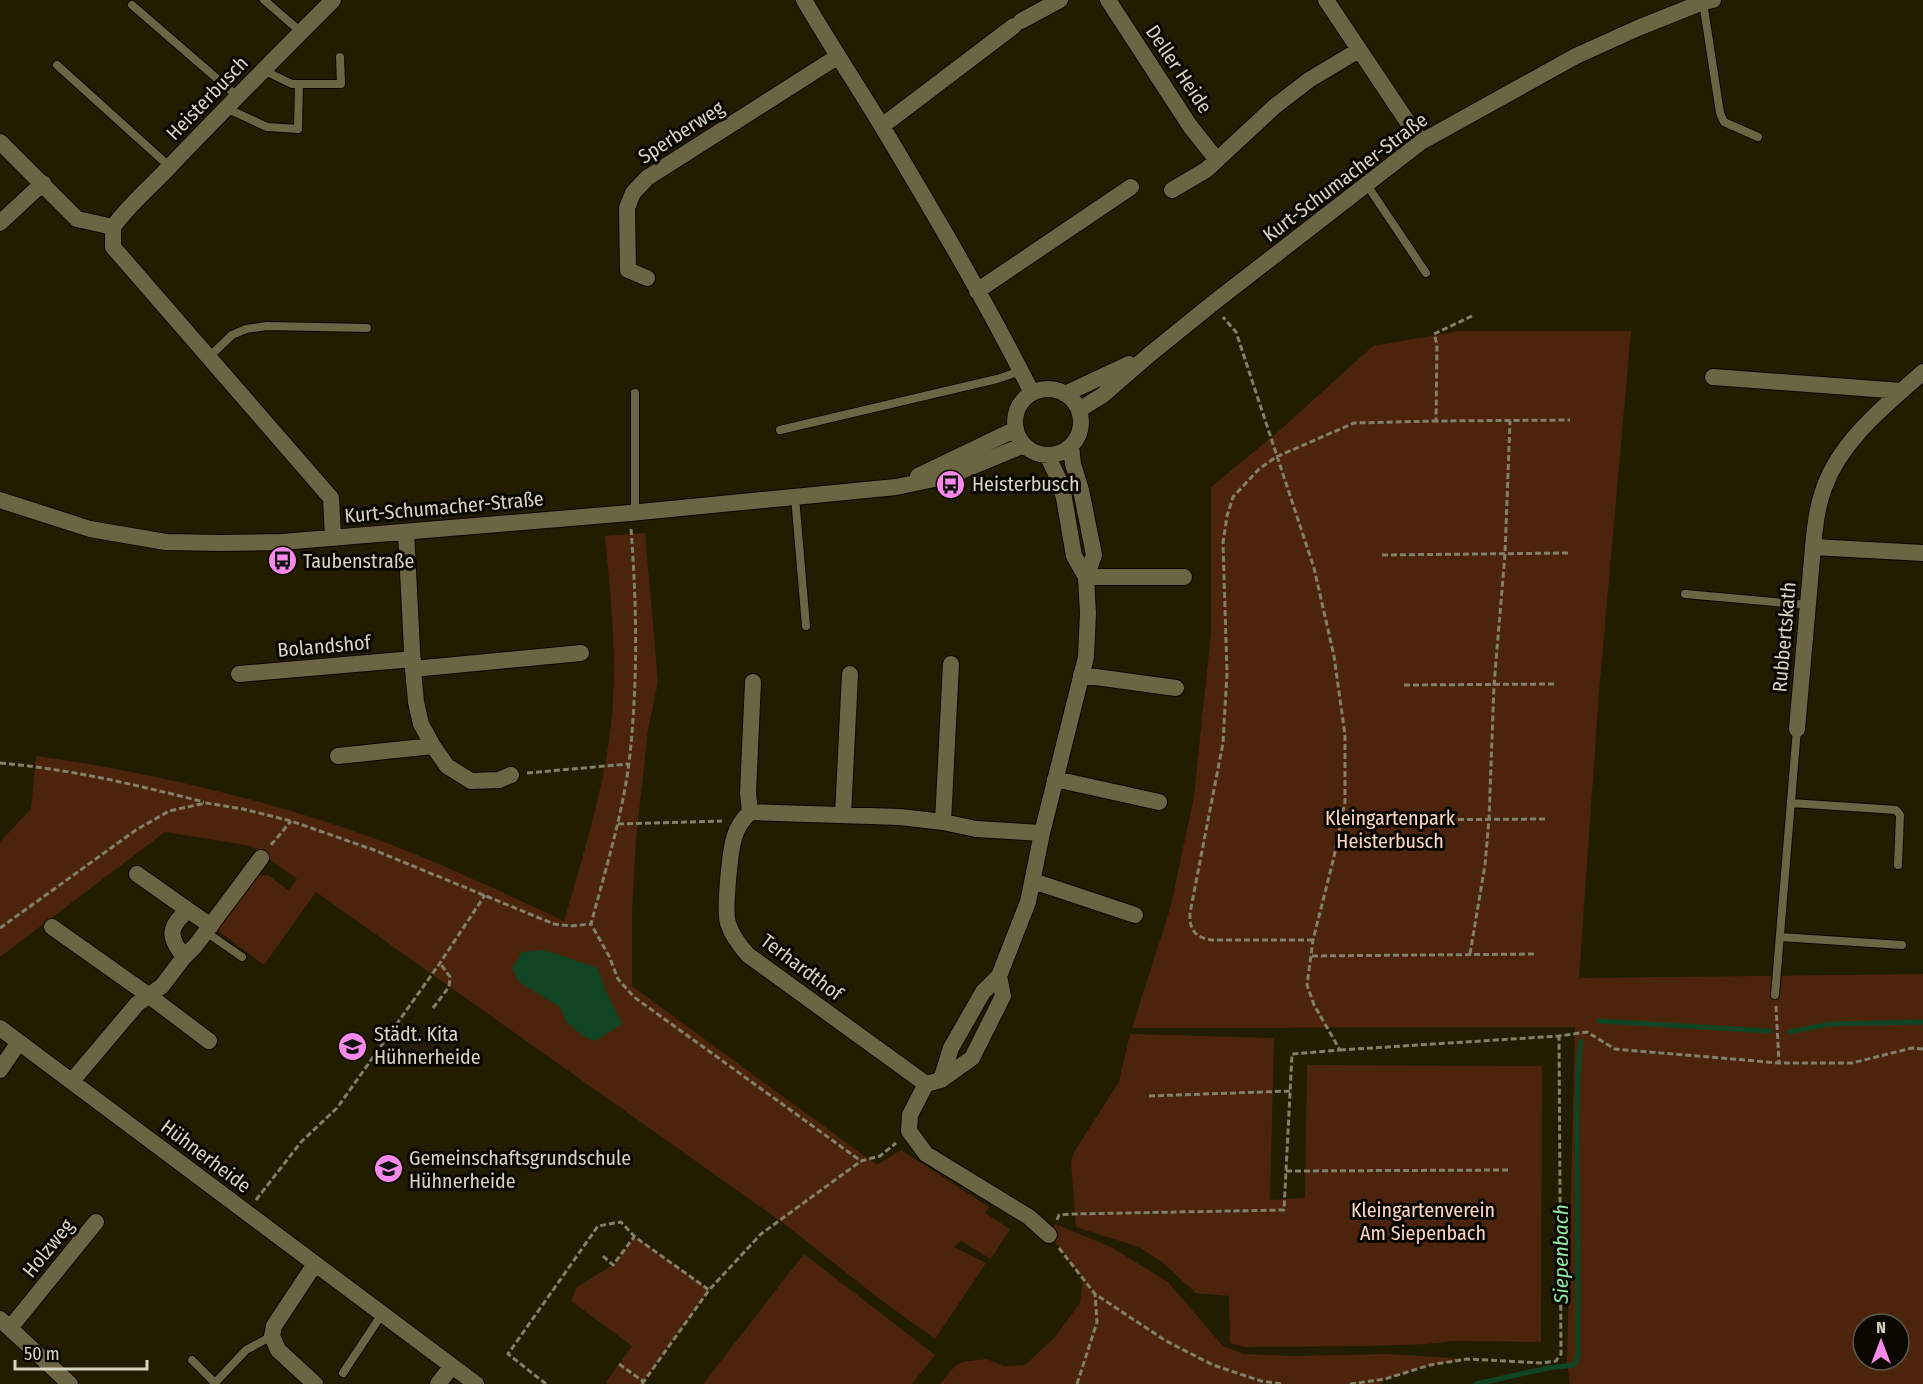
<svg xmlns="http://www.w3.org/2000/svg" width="1923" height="1384" viewBox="0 0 1923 1384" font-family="'Fira Sans Condensed',sans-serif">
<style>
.green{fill:#4c240b;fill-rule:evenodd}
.water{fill:#104422}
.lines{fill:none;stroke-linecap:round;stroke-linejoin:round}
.stream{stroke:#104422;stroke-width:5}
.service-casing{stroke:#0c0600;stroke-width:10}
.minor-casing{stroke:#0c0600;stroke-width:18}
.path{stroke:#837f68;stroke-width:3;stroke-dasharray:6 3;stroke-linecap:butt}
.service{stroke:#6b6544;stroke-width:8}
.minor{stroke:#6b6544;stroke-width:16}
.labels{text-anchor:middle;stroke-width:6;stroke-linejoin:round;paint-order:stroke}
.street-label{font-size:20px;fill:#d7d4c2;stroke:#090700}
.poi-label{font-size:20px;fill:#d7d4c2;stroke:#090700;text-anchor:start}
.park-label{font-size:20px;fill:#fdd5c1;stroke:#090700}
.water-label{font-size:21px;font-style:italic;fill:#90eca7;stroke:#090700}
</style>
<rect width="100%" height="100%" fill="#221d00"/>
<path class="green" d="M1459,331H1631L1599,692L1579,978L1923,974V1384H1570L1567,1364L1575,1027L1132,1028L1170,909L1194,797L1211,632V487L1279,431L1373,346ZM1863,1324H1899V1360H1863Z
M645,533L658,682L648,730L636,840L632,912V986L877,1165L901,1150L989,1207L985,1213L1010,1229L991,1259L961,1241L954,1247L986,1263L935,1339L877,1297L786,1225L316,892L264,965L216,929L258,876L268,875L289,891L297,879L251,846L165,832L0,957V842L31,809L36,756C149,772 260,798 368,836C435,860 499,891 564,921C582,859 604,789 611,725C618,662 611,599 605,536Z
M1130,1034L1274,1038L1270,1200L1305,1198L1307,1065L1542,1066L1541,1342L1453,1341L1426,1344L1367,1346L1244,1347L1230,1343L1229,1296L1196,1293L1162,1262L1139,1247L1076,1227L1071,1162L1074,1152L1119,1082Z
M1055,1224L1111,1247L1168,1282L1223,1346L1244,1354L1291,1356L1389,1354L1467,1359L1430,1365L1385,1379L1381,1384H940L955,1366L963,1362L987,1359L1004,1366L1025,1365L1055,1337L1080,1303L1083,1278L1049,1235Z
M635,1237L709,1290L642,1384H608L606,1382L632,1346L571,1301L577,1287L613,1265Z
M804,1254L935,1355L912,1384H703Z"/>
<path class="water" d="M543,950C562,954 578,963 597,967L606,991L622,1024L595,1041L583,1036L567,1023L560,1007L519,982L512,968L522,952Z"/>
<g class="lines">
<path class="stream" d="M1599,1021L1770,1031
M1789,1032L1830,1024L1923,1022
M1476,1384L1548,1368L1574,1365L1578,1355L1577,1111L1579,1058L1581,1041"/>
<defs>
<path id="service" d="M264,0L301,32
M1703,2L1720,113L1724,122L1758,137
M132,5L237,96
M57,65L170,167
M263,70L292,84H341L340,57
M226,108L267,127L298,129L299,84
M1367,185L1426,273
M209,357L232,335L246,329L267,326L367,328
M635,393V512
M780,430L997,379L1021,371
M795,497L806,626
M1685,594L1808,605
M1791,803L1896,810L1900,815L1898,865
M206,932L242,957
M1780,937L1902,945
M1775,995L1797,729
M192,1360L215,1383L246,1350L272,1336
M343,1373L382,1314"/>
<path id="minor" d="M804,0C829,43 857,85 883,128C935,215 987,303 1032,393
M1108,0L1190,126L1217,160L1274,107L1309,80L1359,50
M1326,0L1421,142
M1021,21L1060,0
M882,126L1014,26
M0,142L77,219L113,227
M1172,190L1206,170L1217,160
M0,223L43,183
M113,227V247L331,498L333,537
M113,227C130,203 152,186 172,164C225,109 279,54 333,0
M647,278L628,270L627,208L633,193L647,178L837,57
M977,291L1131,187
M1713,377L1902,391
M1015 422a33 33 0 1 1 66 0a33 33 0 1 1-66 0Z
M1065,394L1129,364
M1079,410L1103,395L1149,355L1212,304L1421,142L1576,56L1638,28L1703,2L1713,0
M1047,455L1059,480L1064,498L1074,556L1086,577
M918,476L1016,429
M0,500L90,529L166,542L221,543L282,542L630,513L896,487L949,476L1024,445
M406,532L413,669L416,702L421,724L433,746L447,766L471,781L499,780L511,775
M1813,547C1815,527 1817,507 1824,488C1841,440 1886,405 1923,372
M1086,577H1184
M413,669L581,653
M239,674L413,659
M1081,675L1176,688
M1797,729L1813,547L1923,553
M338,756L433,746
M1055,779L1159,802
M750,812L748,793L753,682
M843,815L850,674
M943,822L951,664
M137,874L188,910
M1033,881L1135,915
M52,927L148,995L209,1041
M184,957C168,936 168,928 188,910L211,926
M0,1028L476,1384
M0,1070L19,1042
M941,1080L972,1058L1003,996L999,976
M72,1081L137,1004L162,986L184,957L196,945L261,858
M926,1084L748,955C739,945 732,936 728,923C724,911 730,848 735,835C738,826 743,819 750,812L900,817L943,822L976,829L1042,833
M1049,1235L1029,1217L926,1154L909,1131L910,1115L926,1084L941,1080L951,1048L983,992L999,976L1028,902L1042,833L1086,657L1088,613L1086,577L1094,555L1081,490L1073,464L1071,446
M315,1264L274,1326L272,1336L278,1350L315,1384
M0,1319L70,1384
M10,1328L96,1222
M438,1384L452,1366"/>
</defs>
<use href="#service" class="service-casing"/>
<use href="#minor" class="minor-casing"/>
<path class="path" d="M1472,316L1434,334L1437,344L1436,421L1570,420
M631,529C637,607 638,685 629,763C622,817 605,871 591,924L609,956L618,979L634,997L861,1161L880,1156L896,1143
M1382,555L1570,553
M1404,685L1556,684
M0,763C70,769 137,785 204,802
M527,773L628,764
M1395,820L1545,819
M618,824L722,821
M271,845L291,821
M0,928L136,830L169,811L206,803L243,809L291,821L374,850L554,924L571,926L591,924
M1313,940H1212C1195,938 1189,929 1190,913L1223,743L1227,673L1223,543L1227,516L1233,497L1259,469L1276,457L1354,423L1436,421
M1470,954L1485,865L1489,819L1494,685L1505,554L1510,421
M1312,956L1535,954
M1776,1006L1779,1063
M433,1008L449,987L450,977L440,963
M1340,1050L1559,1036L1587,1032L1615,1049L1779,1063H1852L1912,1048L1923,1049
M1149,1096L1290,1091
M1286,1171L1509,1170
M256,1200L301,1142L337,1108L440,963L485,895
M1057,1220L1059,1215L1072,1214L1284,1210L1292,1054L1340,1050L1314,1005L1307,985L1313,940L1334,857L1345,802V735L1334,656L1314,568L1236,332L1223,317
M1059,1248L1095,1294L1166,1341L1213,1365L1261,1381L1282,1384
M603,1256L613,1265L634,1237
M619,1364L644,1382
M546,1384L508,1354L598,1226L621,1222L635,1237L709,1290
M642,1384L709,1290L761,1234L861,1161
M1077,1384L1097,1322L1095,1294
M1350,1384L1385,1379L1430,1365L1467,1359L1542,1363L1556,1361L1561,1354L1559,1036"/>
<use href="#service" class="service"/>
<use href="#minor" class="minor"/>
</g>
<defs>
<symbol id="bus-disc" viewBox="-11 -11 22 22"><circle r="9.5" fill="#f888ea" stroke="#090700"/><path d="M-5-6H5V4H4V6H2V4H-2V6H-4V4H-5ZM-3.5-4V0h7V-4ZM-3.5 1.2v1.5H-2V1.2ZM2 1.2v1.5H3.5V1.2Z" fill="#111"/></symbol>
<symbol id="school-disc" viewBox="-11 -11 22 22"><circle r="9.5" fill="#f888ea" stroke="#090700"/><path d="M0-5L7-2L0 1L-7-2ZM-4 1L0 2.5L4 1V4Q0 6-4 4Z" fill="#111"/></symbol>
</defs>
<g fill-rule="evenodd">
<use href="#bus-disc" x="934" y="468" width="33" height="33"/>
<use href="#bus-disc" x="266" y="544" width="33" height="33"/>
<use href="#school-disc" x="336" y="1030" width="33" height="33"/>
<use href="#school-disc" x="372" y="1152" width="33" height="33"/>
</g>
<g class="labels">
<g class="street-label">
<text transform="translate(1179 69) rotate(56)" y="7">Deller Heide</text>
<text transform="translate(207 98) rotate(-46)" y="7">Heisterbusch</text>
<text transform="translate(681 132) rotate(-33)" y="7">Sperberweg</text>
<text transform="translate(1345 177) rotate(-37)" y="7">Kurt-Schumacher-Straße</text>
<text transform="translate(444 507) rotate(-5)" y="7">Kurt-Schumacher-Straße</text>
<text transform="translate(1784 637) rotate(-85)" y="7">Rubbertskath</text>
<text transform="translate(324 646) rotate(-5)" y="7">Bolandshof</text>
<text transform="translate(802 967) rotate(37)" y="7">Terhardthof</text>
<text transform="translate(206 1156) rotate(37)" y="7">Hühnerheide</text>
<text transform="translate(48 1248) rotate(-51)" y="7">Holzweg</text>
</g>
<g class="poi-label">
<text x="972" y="491">Heisterbusch</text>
<text x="303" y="568">Taubenstraße</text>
<text x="374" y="1041">Städt. Kita<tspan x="374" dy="23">Hühnerheide</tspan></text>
<text x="409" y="1165">Gemeinschaftsgrundschule<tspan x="409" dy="23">Hühnerheide</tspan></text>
</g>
<g class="park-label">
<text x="1390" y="825">Kleingartenpark<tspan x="1390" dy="23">Heisterbusch</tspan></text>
<text x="1423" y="1217">Kleingartenverein<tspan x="1423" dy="23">Am Siepenbach</tspan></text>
</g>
<g class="water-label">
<text transform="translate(1561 1254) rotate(-90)" y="7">Siepenbach</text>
</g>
</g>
<g transform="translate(1881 1342)"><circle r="28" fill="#090700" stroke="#5b594e" stroke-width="1.5"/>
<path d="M0-4.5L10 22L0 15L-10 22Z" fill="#f888ea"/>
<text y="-9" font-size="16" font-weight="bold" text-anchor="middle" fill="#d7d4c2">N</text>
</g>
<path d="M15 1360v9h132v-9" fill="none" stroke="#d7d4c2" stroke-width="3"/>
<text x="24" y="1360" font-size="18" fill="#d7d4c2" stroke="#090700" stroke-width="4.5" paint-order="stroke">50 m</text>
</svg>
